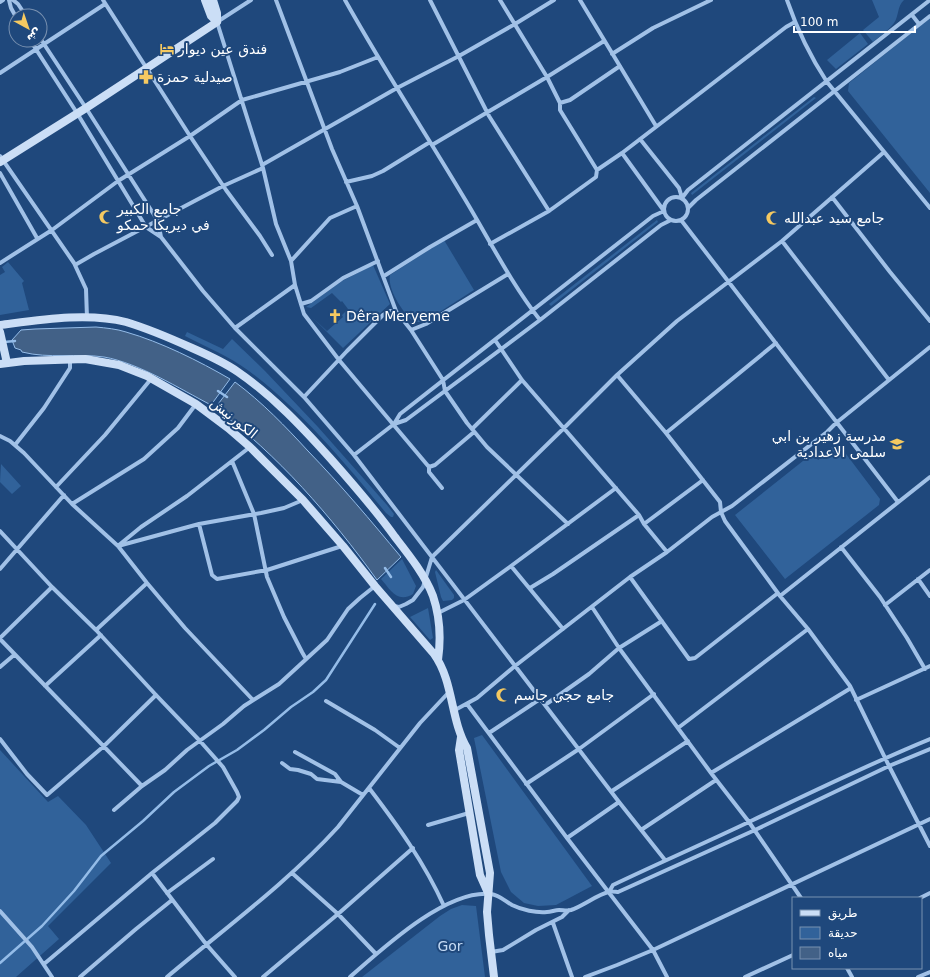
<svg xmlns="http://www.w3.org/2000/svg" width="930" height="977" viewBox="0 0 930 977" font-family="'DejaVu Sans','Noto Sans Arabic',sans-serif">
<style>
.green{fill:#31629a}
.water{fill:#426187;stroke:#94bce8}
.lines{fill:none;stroke-linecap:round;stroke-linejoin:round}
.stream{stroke:#94bce8;stroke-width:2.5}
.minor{stroke:#a1c1e7;stroke-width:4}
.secondary{stroke:#cbdef6;stroke-width:8}
.labels{text-anchor:middle;stroke-width:4;stroke-linejoin:round;paint-order:stroke}
.poi-label{font-size:14px;fill:#fff;stroke:#1f487c;text-anchor:start}
.street-label{font-size:14px;fill:#fff;stroke:#1f487c}
.park-label{font-size:14px;fill:#c5dbf5;stroke:#1f487c}
</style>
<rect width="100%" height="100%" fill="#1f487c"/>
<path class="green" d="M872,0H904C897,6 899,16 894,23C889,30 880,36 873,42L863,30L879,17Z
M930,18V193L848,91L849,83Z
M860,33L868,44L836,69L827,60Z
M814,97L816,98L692,195L691,193Z
M657,220L658,222L551,306L549,304Z
M444,240L474,290L424,322H414C403,313 387,289 390,275Z
M8,262L24,281L22,283L29,310L0,315V275L5,272L2,267Z
M373,265L390,304L343,348L313,318L327,331L343,317L342,315L348,309L342,301L341,302L332,293L311,308L306,307L342,281Z
M187,332L223,349L232,339L265,371L318,427L387,505L394,514L393,517H391L386,513C346,464 300,409 249,371C229,356 206,347 185,336Z
M837,442L880,499L879,505L785,579L735,515L813,453L818,460L832,449L831,448Z
M1,464L21,486L12,494L0,482Z
M402,559L416,586L413,594C397,604 390,589 381,579Z
M436,570L454,595V598L452,600L443,601L441,597L435,572Z
M428,608L433,638L430,640L410,617Z
M482,735L592,886L556,905L538,906L524,903L511,892L501,872L474,738Z
M0,750L48,802L58,796L86,825L111,863L48,926L59,939L16,977H0Z
M462,905L476,906L485,977H362L440,916L451,909Z"/>
<path class="water" d="M96,327C106,328 117,329 126,332C161,342 199,361 230,379L211,405C180,389 139,363 104,357C77,353 49,359 22,352L21,350L15,348L12,340L21,330L35,329Z
M235,382C262,402 286,427 308,451C341,485 371,521 401,557L377,580C331,516 278,455 215,408Z"/>
<g class="lines">
<path class="stream" d="M4,342L15,341
M218,391L227,397
M385,568L391,577
M0,963L42,926L74,891L101,856L143,821L174,792L209,766L237,750L264,730L291,707L313,692L326,680L375,604"/>
<path class="minor" d="M9,0L11,8L16,17
M13,0L18,4L26,16
M103,0L190,136L226,190L260,236L272,255
M251,0L217,22L263,168L276,224L291,261L295,285L304,314L339,360L429,467V472L442,488
M276,0L332,149L357,206L396,311L411,330L443,380L445,391L467,423L487,447L568,524
M345,0C383,68 426,134 466,201C490,241 511,283 540,320
M430,0L489,116L549,211
M500,0L547,77L560,103V110L597,170
M580,0L656,126
M787,0C797,29 810,56 827,82L930,208
M0,2L3,0
M912,15L919,24
M40,38L86,108L158,221L161,237
M30,40L77,113L146,227L161,237L203,291L235,328L304,397L354,455L619,802L665,860
M612,54L653,28L711,0
M0,73L105,4
M560,103L570,100L620,66
M640,139L679,188L682,198L688,190L930,0
M432,145L547,77L604,41
M0,156L74,263L86,289L87,318
M262,165L397,88L459,56L515,24L554,0
M0,173L37,238
M346,182L372,176L383,171L430,142
M664 209a12 12 0 1 1 24 0a12 12 0 1 1-24 0Z
M832,197L890,272L930,321
M688,208L696,200L930,16
M681,220L898,502
M782,241L889,380
M490,244L549,211L596,177L597,170L622,153L786,27L795,22
M291,261L330,218L357,206
M0,263L52,230L118,181L190,136L242,100L340,72L378,57
M75,265L94,254L223,186L263,168
M384,276L430,247L477,220
M301,304L311,301L343,278L378,261
M235,328L295,285
M411,330L426,324L508,274
M495,340L522,380L639,515L644,524L667,552
M617,375L666,433L720,502L721,512L725,521L780,596L808,629L850,686L889,766L930,846
M304,397L347,351L383,315L390,311H396
M394,424L400,414L653,216L664,211L622,153
M472,429L522,380
M666,433L776,343
M0,436L10,441L24,453L72,504L118,546L147,583L185,628L253,700
M15,445L44,408L70,368V360
M354,455L394,424L406,420L540,320L661,225L671,220
M232,461L254,514L267,577L284,617L302,652L306,659
M429,467L435,465L474,432
M56,487L105,435L151,379
M72,504L144,459L178,428L196,404
M199,524L212,575L217,579L267,570L342,546
M644,524L703,480
M0,531L52,587L96,630L156,695L200,741L223,767L237,792L239,797L237,801L215,823L152,873L44,964
M119,545L141,527L187,496L250,447
M118,546L199,524L261,513L284,508L303,500
M841,547L880,597L907,638L925,669
M511,566L563,629
M0,569L64,495
M630,577L689,659L695,658L778,593
M918,579L930,596
M530,588L553,574L639,515
M780,596L930,477
M885,605L930,570
M394,606L399,607L406,604L413,600L423,587L432,557L564,428L617,375L677,321L782,241L884,152
M592,607L619,648L711,773L749,822L801,898
M438,613L464,600L511,566L616,488
M96,630L147,583
M0,638L52,587
M0,639L142,786
M0,667L14,655
M45,686L101,635
M856,700L930,666
M326,701L375,730L400,748
M467,704L567,838L653,950L667,977
M545,705L589,674L619,648L662,621
M455,710L477,698L515,666L630,577L667,552L712,517L732,506L827,432L836,423L930,347
M678,728L808,629
M489,733L540,699
M0,739L27,774L47,795L104,746L156,695
M295,752L335,774L341,782
M282,763L290,769L298,770L311,774L317,779L341,782L363,795
M711,773L851,688
M526,784L579,749L654,694
M369,788C398,826 424,862 444,906
M612,791L688,741
M114,810L142,786L165,770L187,750L223,724L244,706L279,684L327,640L348,609L360,598L375,586
M428,825L469,813
M641,830L716,780
M567,838L619,802
M152,873L206,944L235,977
M292,873L338,914L376,954
M609,892L613,885C659,863 705,843 751,821C810,793 869,764 930,739
M167,893L213,859
M920,898L930,893
M0,911L32,947L52,977
M553,923L572,977
M491,952L503,950L536,930L562,917L569,910
M847,968L852,977
M80,977L136,929L172,900
M167,977C225,928 287,883 338,827L420,723L450,691
M263,977L338,914L413,848
M350,977C382,949 446,889 491,894C499,895 505,901 512,905C522,910 536,913 547,912C551,912 555,910 559,910C563,910 567,911 571,910C583,906 598,894 609,892C612,891 616,892 618,892L755,830L889,766L930,749
M585,977L617,965L653,950L930,819
M745,977L793,955
M918,977L930,972"/>
<path class="secondary" d="M205,0L211,16L217,22
M0,162L86,108L217,22V13L213,0
M0,325C39,320 87,312 126,322C149,329 170,338 192,348C208,355 224,362 238,372C273,396 302,427 330,458C353,484 375,509 395,537C409,555 425,575 433,596C440,617 441,639 438,660
M0,332L7,363
M0,364L24,361L85,359L119,365L147,376L196,404L228,428L250,447L303,500L343,546L375,586L434,654C454,682 450,719 467,748L490,873L487,912L489,935L494,977
M461,737L459,750L480,875L488,893"/>
</g>
<defs>
<symbol id="hotel-bare" viewBox="-9 -9 18 18"><path d="M-6-4.5h1.5V1H6V5H4.5V3h-9V5H-6ZM-4 0a1.8 1.8 0 1 1 3.6 0ZM.5 0V-2.5h3Q6-2.5 6 0Z" fill="#f5c961" stroke="#1f487c" stroke-width="2.5" paint-order="stroke"/></symbol>
<symbol id="pharmacy-bare" viewBox="-9 -9 18 18"><path d="M-2-6h4v4h4v4h-4v4h-4v-4h-4v-4h4Z" fill="#f5c961" stroke="#1f487c" stroke-width="2.5" paint-order="stroke"/></symbol>
<symbol id="mosque-bare" viewBox="-9 -9 18 18"><path d="M3.5-4.9A6 6 0 1 0 3.5 4.9A5 5 0 1 1 3.5-4.9Z" fill="#f5c961" stroke="#1f487c" stroke-width="2.5" paint-order="stroke"/></symbol>
<symbol id="church-bare" viewBox="-9 -9 18 18"><path d="M-1.2-6h2.4v3.5h3.3v2.4h-3.3V6h-2.4V-.1h-3.3v-2.4h3.3Z" fill="#f5c961" stroke="#1f487c" stroke-width="2.5" paint-order="stroke"/></symbol>
<symbol id="school-bare" viewBox="-9 -9 18 18"><path d="M0-5L7-2L0 1L-7-2ZM-4 1L0 2.5L4 1V4Q0 6-4 4Z" fill="#f5c961" stroke="#1f487c" stroke-width="2.5" paint-order="stroke"/></symbol>
</defs>
<g fill-rule="evenodd">
<use href="#hotel-bare" x="157" y="39" width="20" height="20"/>
<use href="#pharmacy-bare" x="136" y="67" width="20" height="20"/>
<use href="#mosque-bare" x="96" y="207" width="20" height="20"/>
<use href="#mosque-bare" x="763" y="208" width="20" height="20"/>
<use href="#church-bare" x="325" y="306" width="20" height="20"/>
<use href="#school-bare" x="887" y="434" width="20" height="20"/>
<use href="#mosque-bare" x="493" y="685" width="20" height="20"/>
</g>
<g class="labels">
<g class="poi-label">
<text x="178" y="54">فندق عين ديوار</text>
<text x="157" y="82">صيدلية حمزة</text>
<text x="117" y="214">جامع الكبير<tspan x="117" dy="16">في ديريكا حمكو</tspan></text>
<text x="784" y="223">جامع سيد عبدالله</text>
<text x="346" y="321">Dêra Meryeme</text>
<text x="886" y="441" text-anchor="end">مدرسة زهير بن ابي<tspan x="886" dy="16">سلمى الاعدادية</tspan></text>
<text x="514" y="700">جامع حجي جاسم</text>
</g>
<g class="street-label">
<text transform="translate(234 418) rotate(39)" y="5">الكورنيش</text>
</g>
<g class="park-label">
<text x="450" y="951">Gor</text>
</g>
</g>
<rect x="792" y="897" width="130" height="72" fill="#1f487c" stroke="#7991b0"/>
<rect x="800" y="910" width="20" height="6" fill="#cbdef6" stroke="#7991b0"/>
<text x="828" y="917" font-size="12" fill="#ffffff">طريق</text>
<rect x="800" y="927" width="20" height="12" fill="#31629a" stroke="#7991b0"/>
<text x="828" y="937" font-size="12" fill="#ffffff">حديقة</text>
<rect x="800" y="947" width="20" height="12" fill="#426187" stroke="#7991b0"/>
<text x="828" y="957" font-size="12" fill="#ffffff">مياه</text>
<g transform="translate(28 28) rotate(140)"><circle r="19" fill="#1f487c" stroke="#7991b0"/>
<path d="M0-3L7 15L0 10L-7 15Z" fill="#f5c961"/>
<text y="-6" font-size="11" font-weight="bold" text-anchor="middle" fill="#ffffff">ش</text>
</g>
<path d="M794 26v6h121v-6" fill="none" stroke="#ffffff" stroke-width="2"/>
<text x="800" y="26" font-size="12" fill="#ffffff" stroke="#1f487c" stroke-width="3" paint-order="stroke">100 m</text>
</svg>
